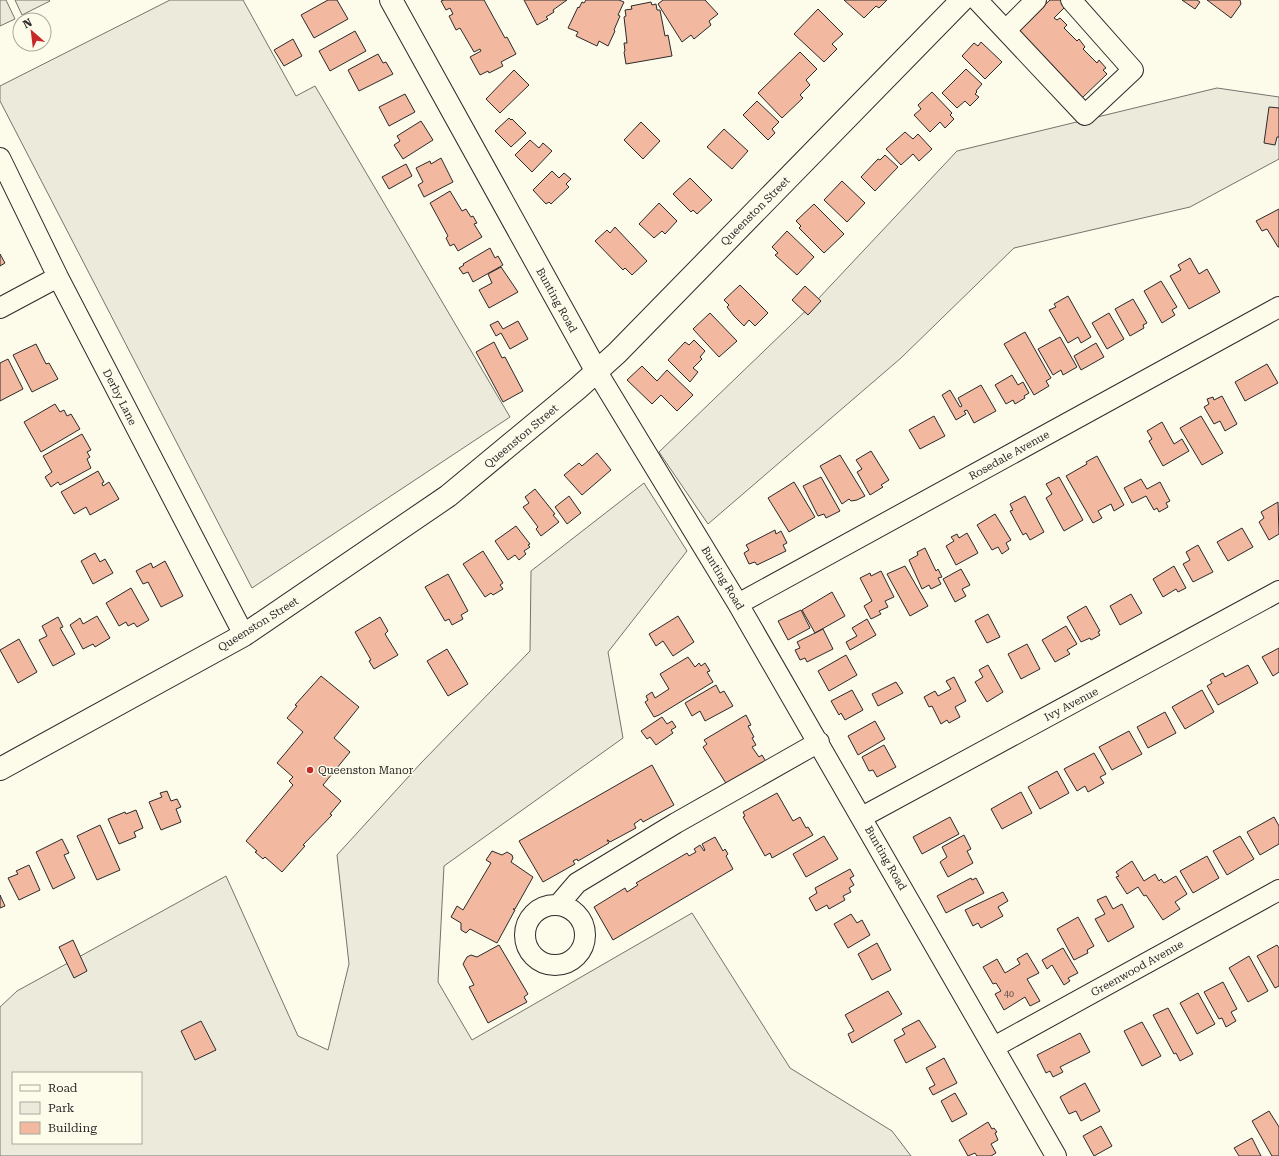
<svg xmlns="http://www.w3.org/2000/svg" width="1279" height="1156" viewBox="0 0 1279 1156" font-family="'Roboto Serif',serif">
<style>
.green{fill:#ecebdb;stroke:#74746e;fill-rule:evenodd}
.building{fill:#f2b8a0;stroke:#2b2b2b}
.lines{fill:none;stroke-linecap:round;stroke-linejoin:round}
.minor-casing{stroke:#2b2b2b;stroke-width:22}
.major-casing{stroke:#2b2b2b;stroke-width:24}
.minor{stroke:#fdfbea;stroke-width:20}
.major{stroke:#fdfbea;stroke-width:22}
.poi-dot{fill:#c62828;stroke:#fdfbea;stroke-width:1.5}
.labels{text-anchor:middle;stroke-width:3;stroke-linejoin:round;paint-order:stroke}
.number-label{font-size:9px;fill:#5d4e48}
.street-label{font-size:11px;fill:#2b2b2b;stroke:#fdfbea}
.poi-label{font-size:11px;fill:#2b2b2b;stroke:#fdfbea;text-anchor:start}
</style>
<rect width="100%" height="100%" fill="#fdfbea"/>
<path class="green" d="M0,0H6L15,19L0,26Z
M15,0H49L50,1L22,15Z
M170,0H243L296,96L315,86L510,417L252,588L0,101V86Z
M1217,88L1279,97V159L1190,207L1014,248L901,358L708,524L659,452L818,299L957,151Z
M644,483L687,551L608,652L623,738L444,866L438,982L472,1040L692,913L790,1068L892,1131L911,1156H0V1007L17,991L226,876L298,1036L328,1050L349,964L337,855L421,763L530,651L531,571ZM13,1073H141V1143H13Z"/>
<path class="building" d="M328,0H337L348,19L314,38L301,15Z
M444,0H484L505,38L507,37L516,54L501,62L503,66L489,73L488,71L480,75L470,57L481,51L480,49L474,52L460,28L456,30L449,16L453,14L450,8L446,10L441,1Z
M524,0H567L553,10L554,12L546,17L548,19L537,25Z
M586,0H619L624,2L618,15L620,16L614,30L615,31L608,46L599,41L597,46L576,36L578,32L568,28L578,7L579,8L582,2L584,3Z
M663,0H705L718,14L709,21L711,25L694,39L691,35L682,42L658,4Z
M844,0H887L879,8L876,6L864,18Z
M1050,0H1065L1068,4L1054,18L1057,20L1060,18L1067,25L1064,28L1077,41L1079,39L1085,47L1083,49L1097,63L1099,60L1106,68L1103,70L1107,74L1082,98L1017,31Z
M1182,0H1197L1200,2L1195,9Z
M1207,0H1240L1241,4L1231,18Z
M651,2L652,5L656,4L657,10H660L665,36L668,35L672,56L626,64L624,52L625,51L624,43H627L624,17L626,16L625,10L632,9L631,6Z
M818,9L843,34L832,44L837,49L824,62L794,34Z
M355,31L366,51L330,71L319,51Z
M293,39L302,56L284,66L274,50Z
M981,42L1002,62L985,79L962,56L974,43L978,46Z
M800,52L817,69L806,80L810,85L800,95L803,98L782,118L758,93Z
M378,54L383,63L386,62L393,74L359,91L348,70Z
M966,69L982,84L976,91L977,92L975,94L979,97L970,106L965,101L957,108L942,93Z
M514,70L529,85L500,113L486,99Z
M932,92L952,113L950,115L954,119L945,128L940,122L930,132L914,115L921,109L918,105Z
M405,94L415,112L389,126L379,107Z
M757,101L779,122L772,129L775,133L768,140L743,115Z
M1269,107L1279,108V137H1277L1275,145L1264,143Z
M509,118L511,120L512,119L526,133L511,147L495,131Z
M421,121L433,140L403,159L394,145L400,141L397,136Z
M641,122L660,141L643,159L624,140Z
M724,129L748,151L732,169L707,147Z
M905,132L913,139L918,134L932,149L919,161L913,154L901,165L886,149Z
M530,140L539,148L543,143L552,151L532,172L515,155Z
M885,155L898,167L875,191L861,177L878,159L880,160Z
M441,158L453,182L424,197L418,185L423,182L416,168L430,161L431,164Z
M406,164L412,176L389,189L382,177Z
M552,171L559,178L564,173L571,179L566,184L569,187L551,204L549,202L546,204L533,190Z
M690,178L712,200L697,214L693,210L691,212L673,194Z
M842,181L865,203L847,222L824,200Z
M450,191L462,211L466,209L471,217L473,216L477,223L474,224L482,237L458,251L454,244L450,246L446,238L448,236L430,203Z
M659,203L677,221L665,234L662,231L654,238L639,224Z
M814,204L844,234L824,253L799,228L801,226L796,221Z
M1279,209V247H1278L1267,229L1262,231L1256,221Z
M615,227L647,261L632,275L625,268L623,270L595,241L607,230L610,233Z
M787,231L814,257L797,275L775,255L778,253L772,247Z
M490,248L495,258L498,256L503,265L473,282L468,272L463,274L459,268L464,265L463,264Z
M0,254L5,263L0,266Z
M1190,258L1199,274L1207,269L1220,292L1189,309L1170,276L1181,270L1178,265Z
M501,267L518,292L489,308L479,290L492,283L488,274Z
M1161,281L1177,307L1172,310L1175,315L1162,323L1144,291Z
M740,285L768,313L755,326L749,320L744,326L734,316L727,307L729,305L724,300Z
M805,286L821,301L808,315L792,300Z
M1068,296L1091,337L1081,343L1078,337L1068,343L1049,310L1056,307L1054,304Z
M1133,299L1147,323L1143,325L1144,328L1130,336L1115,309Z
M710,313L737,341L719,357L693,329Z
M1109,313L1124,339L1107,349L1092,323Z
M498,321L503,329L518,321L528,339L510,349L501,333L496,336L490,325Z
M1025,332L1051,378L1046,381L1049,386L1034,395L1004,344Z
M1060,337L1077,367L1063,375L1061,370L1053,375L1038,349Z
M694,340L705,351L700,357L702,359L693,368L698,372L690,382L668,360L685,342L689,345Z
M494,342L502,358L505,357L523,391L503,402L476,352Z
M1096,343L1104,357L1081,370L1074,356Z
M36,344L46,364L49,363L58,379L32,392L13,355Z
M8,359L23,389L0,401V363Z
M1267,364L1278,383L1245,401L1235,382Z
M642,366L657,381L667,370L693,395L677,411L661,395L652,404L627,380Z
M1012,375L1018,385L1023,382L1029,393L1024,396L1025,398L1015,404L1013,400L1006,404L995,385Z
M981,385L996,411L974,423L967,410L964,411L966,414L956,420L942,395L950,390L960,407L962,406L958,398Z
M1222,396L1237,424L1225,431L1220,421L1214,424L1204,407L1209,404L1207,399L1213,397L1214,400Z
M55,404L60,412L64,410L67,416L71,414L80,429L41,452L24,422Z
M934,416L945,436L920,449L909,430Z
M1201,416L1223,453L1202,465L1180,428Z
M1162,422L1174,444L1182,439L1189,451L1163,466L1149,441L1152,439L1147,431Z
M82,434L91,450L87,452L90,457L87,459L91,468L60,485L58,482L51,487L45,477L52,472L43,456Z
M871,451L889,480L881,485L883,487L870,495L857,472L862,469L856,460Z
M597,453L611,470L582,495L564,475L579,463L582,466Z
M840,455L865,496L857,500L851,501L849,499L842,504L820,466Z
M1097,456L1124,505L1114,511L1111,504L1098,511L1102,518L1093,523L1066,476L1087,464L1086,462Z
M98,471L104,482L102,483L103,486L109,482L119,499L90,515L86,507L74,514L61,492Z
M821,477L840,511L826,518L824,514L818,516L803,486Z
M1059,477L1083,520L1064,531L1046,498L1052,494L1046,484Z
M1141,479L1147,489L1160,482L1170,501L1166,503L1168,507L1159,512L1157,508L1154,510L1146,496L1132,503L1124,488Z
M794,482L815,517L789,532L768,498Z
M535,489L555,514L553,515L559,522L541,536L536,529L538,527L523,507L529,503L525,497Z
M569,496L581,513L567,524L555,507Z
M1025,496L1044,532L1030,540L1026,533L1023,535L1010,511L1013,510L1010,504Z
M1278,502L1279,534L1269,540L1259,522L1264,518L1261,512Z
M995,514L1011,540L1006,543L1009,549L1002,554L998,547L992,550L977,525Z
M516,526L530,544L528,545L530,547L524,551L526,554L519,560L515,555L508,560L495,541Z
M1242,528L1253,547L1228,561L1217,542Z
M775,530L776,534L781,531L787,543L783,545L786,551L757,565L755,562L749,564L744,553L749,550L746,545Z
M967,533L978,553L956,565L946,546L954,541L951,537L957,534L959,538Z
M1198,545L1213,572L1193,582L1183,564L1190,560L1186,552Z
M925,548L936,571L938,569L942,577L938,578L941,584L931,589L929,585L922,589L909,560L918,555L917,552Z
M483,551L503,583L500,585L503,589L493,595L491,593L485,597L463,564Z
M95,553L100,562L105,559L113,573L93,584L81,561Z
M165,561L183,596L161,607L148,582L143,584L136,571L151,563L153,568Z
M905,566L928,606L910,616L887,574Z
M1174,566L1186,588L1178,592L1176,589L1163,597L1153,579Z
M961,569L970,585L962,589L966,596L955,602L943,579Z
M881,571L894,597L885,601L888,607L879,611L881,614L871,619L864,606L872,601L860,578L870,573L871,576Z
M448,574L468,611L461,615L463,619L452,625L449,619L445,621L425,587Z
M131,588L149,620L137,627L134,623L128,626L126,622L119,626L106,603Z
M832,592L845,616L815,633L802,610Z
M1131,594L1142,613L1120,625L1110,606Z
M1086,606L1100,631L1098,632L1100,635L1091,640L1090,638L1081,642L1067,617Z
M801,610L810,628L788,640L778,621Z
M988,614L1000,637L987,643L975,621Z
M97,616L110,638L95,647L93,644L83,649L70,625L80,618L83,624Z
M678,616L694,642L673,656L663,641L656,646L649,634Z
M58,617L63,627L60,628L75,654L53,666L39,640L47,636L42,626Z
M380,617L388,631L385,634L398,655L374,669L369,661L371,660L355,632Z
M867,619L876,635L850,650L846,642L857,636L852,628Z
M1066,626L1077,644L1067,650L1070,654L1055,662L1042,640Z
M823,629L833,649L807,662L805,658L800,660L795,650L800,648L797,642Z
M19,639L37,672L18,683L0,650Z
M1027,644L1040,669L1021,679L1008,654Z
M1279,648V672L1273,676L1262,657Z
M447,649L468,684L448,696L427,661Z
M846,655L857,675L829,691L818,671Z
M688,657L695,667L699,663L701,666L705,663L710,671L707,672L713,682L659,715L654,717L645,702L648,700L646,696L652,692L655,698L669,689L660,674Z
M988,665L1003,692L987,702L975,682L983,677L979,670Z
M1248,665L1258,683L1218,705L1207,686L1212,683L1210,680L1223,673L1225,677Z
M321,676L359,707L334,738L350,752L323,785L341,801L330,814L332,815L303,845L305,846L282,872L265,857L263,859L255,852L257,851L246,841L293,785L289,781L293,777L277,763L303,732L287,718L297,706L295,705Z
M954,677L966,701L955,707L960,717L949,723L947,720L941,724L932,706L929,707L924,697L935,691L938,696L951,689L946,681Z
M896,682L903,693L878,706L872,694Z
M716,685L720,693L724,691L733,706L705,721L700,711L692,716L685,703Z
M852,690L863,710L845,720L841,713L839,715L831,701Z
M1202,690L1214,712L1185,729L1172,707Z
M1165,712L1176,733L1148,748L1137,727Z
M746,715L751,725L748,726L754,737L752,738L756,745L752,747L759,757L762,755L768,765L729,788L703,747L707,744L704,740Z
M662,717L667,724L672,721L676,727L671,730L673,733L656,745L650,737L647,739L641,731Z
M875,721L885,739L858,755L848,736Z
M1129,731L1142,754L1112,770L1099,747Z
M884,745L896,767L877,777L873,770L869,771L862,757Z
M1094,753L1106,774L1100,777L1104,783L1088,792L1085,786L1077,791L1064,769Z
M652,765L674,805L643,822L641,819L634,824L636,828L610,842L608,840H607L609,843L578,861L577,859L573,861L575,864L543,882L519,841Z
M1057,771L1069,793L1040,809L1028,787Z
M167,791L171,801L177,799L181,807L176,809L181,822L161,830L149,802L162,797L160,793Z
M1021,792L1032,813L1002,829L991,809Z
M777,793L793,821L800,817L806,828L808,827L813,835L772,858L770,853L765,856L743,817L745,816L743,812Z
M136,810L143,828L134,832L136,837L119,844L108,819L125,812L126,814Z
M950,817L959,834L922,854L913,837Z
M1274,817L1279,826V844L1260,855L1247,832Z
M100,825L120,870L97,880L77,836Z
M964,835L971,849L967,851L973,863L948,877L940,862L947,857L942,847Z
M824,836L838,859L806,877L793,854Z
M1240,836L1254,859L1227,875L1213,851Z
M715,837L723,851L725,849L728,854L726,856L733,869L613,940L594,907L625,888L627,892L638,885L636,883L687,853L689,856L696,852L694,849L700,845L704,851L705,850L702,844Z
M62,839L69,853L64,855L75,878L53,889L36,852Z
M492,851L502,855L507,852L512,855L513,858L511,862L533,877L515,909H513L515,910L497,943L470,929L466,933L461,930V923L451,917L457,906L463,910L491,863L486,860Z
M1207,856L1219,878L1193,893L1180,871Z
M1132,861L1144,881L1155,874L1159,881L1161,879L1164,883L1176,876L1187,894L1175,902L1180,909L1163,920L1146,895L1144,896L1138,887L1127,894L1116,877L1119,876L1116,872Z
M29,865L40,890L19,900L8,878L18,874L16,871Z
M850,869L854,876L850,878L854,885L849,888L851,892L843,896L845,900L829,909L827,905L816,911L809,898L817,893L815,888Z
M971,878L972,880L976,878L984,893L946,913L937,896Z
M1003,892L1008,901L998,907L1003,916L981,928L978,923L973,926L965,910Z
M0,895L5,906L0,908Z
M1106,896L1113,909L1122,904L1134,927L1108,942L1095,919L1105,914L1097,900Z
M851,914L857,923L862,920L870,935L848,948L834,924Z
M1078,917L1094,946L1087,950L1088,953L1074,960L1057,929Z
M73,940L87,971L74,978L59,947Z
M877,943L891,970L872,980L858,954Z
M499,945L528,994L524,997L527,1002L488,1023L469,987L474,985L463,964L467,957L471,955L477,957Z
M1277,945L1279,948V986L1275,988L1257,956Z
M1063,948L1078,973L1068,978L1070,981L1064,985L1052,965L1047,969L1042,960Z
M1027,953L1039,973L1027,979L1040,1001L1030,1006L1025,997L1004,1010L995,994L1001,991L996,983L993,984L983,967L997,959L1005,973L1020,964L1017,959Z
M1249,956L1268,991L1248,1002L1229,968Z
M1223,982L1237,1009L1231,1012L1236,1021L1226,1027L1222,1018L1219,1019L1204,992Z
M888,991L902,1014L852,1043L848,1034L854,1031L845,1015Z
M1198,993L1215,1024L1197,1034L1180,1003Z
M1168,1008L1193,1054L1180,1061L1176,1053L1174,1054L1153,1015Z
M919,1020L936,1047L906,1063L894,1040L905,1034L902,1029Z
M201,1021L216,1050L195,1060L181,1031Z
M1142,1022L1161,1056L1142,1066L1124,1031Z
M1080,1033L1090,1052L1060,1067L1063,1072L1053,1077L1050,1071L1046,1073L1037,1055Z
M944,1058L957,1083L933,1095L929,1088L935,1085L926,1068Z
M1085,1083L1100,1111L1081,1121L1076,1111L1069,1114L1060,1097Z
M955,1093L967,1114L952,1122L941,1101Z
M1269,1111L1279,1127V1156H1272L1252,1121Z
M988,1122L992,1129L994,1128L997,1132L995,1133L998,1140L991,1144L996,1153L991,1156H977L975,1153L968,1156L959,1140Z
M1101,1126L1112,1146L1094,1156L1083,1136Z
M1252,1138L1261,1156H1239L1234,1148Z"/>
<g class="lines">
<defs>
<path id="minor" d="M977,0L1085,115L1133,70L1071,0
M1006,30L1036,0
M0,158L58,277L244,635
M0,308L58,277
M597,372L738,604L1056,1156
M738,604L1279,307
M862,817L1279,591
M559,904L577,883L676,823L819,742
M525 935a30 30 0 1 1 60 0a30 30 0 1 1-60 0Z
M994,1047L1279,890"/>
<path id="major" d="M391,0L597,372
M0,769L244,635L448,496L577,389L617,353L962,0"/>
</defs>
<use href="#minor" class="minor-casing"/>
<use href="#major" class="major-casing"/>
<use href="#minor" class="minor"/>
<use href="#major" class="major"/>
</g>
<circle class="poi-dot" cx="310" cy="770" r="4"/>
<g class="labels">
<g class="number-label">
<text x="1009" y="997">40</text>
</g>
<g class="street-label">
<text transform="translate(755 211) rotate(-45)" y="4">Queenston Street</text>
<text transform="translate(557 300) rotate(61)" y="4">Bunting Road</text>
<text transform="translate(120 397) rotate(63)" y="4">Derby Lane</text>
<text transform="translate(521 436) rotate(-40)" y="4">Queenston Street</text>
<text transform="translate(1009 455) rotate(-29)" y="4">Rosedale Avenue</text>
<text transform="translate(723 578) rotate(59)" y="4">Bunting Road</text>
<text transform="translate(258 624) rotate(-32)" y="4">Queenston Street</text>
<text transform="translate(1071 704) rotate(-28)" y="4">Ivy Avenue</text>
<text transform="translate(886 858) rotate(60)" y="4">Bunting Road</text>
<text transform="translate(1137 968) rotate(-29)" y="4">Greenwood Avenue</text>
</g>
<g class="poi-label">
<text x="318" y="774">Queenston Manor</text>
</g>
</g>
<rect x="12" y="1072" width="130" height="72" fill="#fdfbea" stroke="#a9a89e"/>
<rect x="20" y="1085" width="20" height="6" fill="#fdfbea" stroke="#a9a89e"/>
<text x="48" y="1092" font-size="12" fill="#2b2b2b">Road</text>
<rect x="20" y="1102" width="20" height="12" fill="#ecebdb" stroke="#a9a89e"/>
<text x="48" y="1112" font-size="12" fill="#2b2b2b">Park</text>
<rect x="20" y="1122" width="20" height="12" fill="#f2b8a0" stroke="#a9a89e"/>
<text x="48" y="1132" font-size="12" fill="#2b2b2b">Building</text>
<g transform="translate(32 32) rotate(332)"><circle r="19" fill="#fdfbea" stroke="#a9a89e"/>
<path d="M0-3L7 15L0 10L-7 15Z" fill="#c62828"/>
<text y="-6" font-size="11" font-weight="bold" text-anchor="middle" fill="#2b2b2b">N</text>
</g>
</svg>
